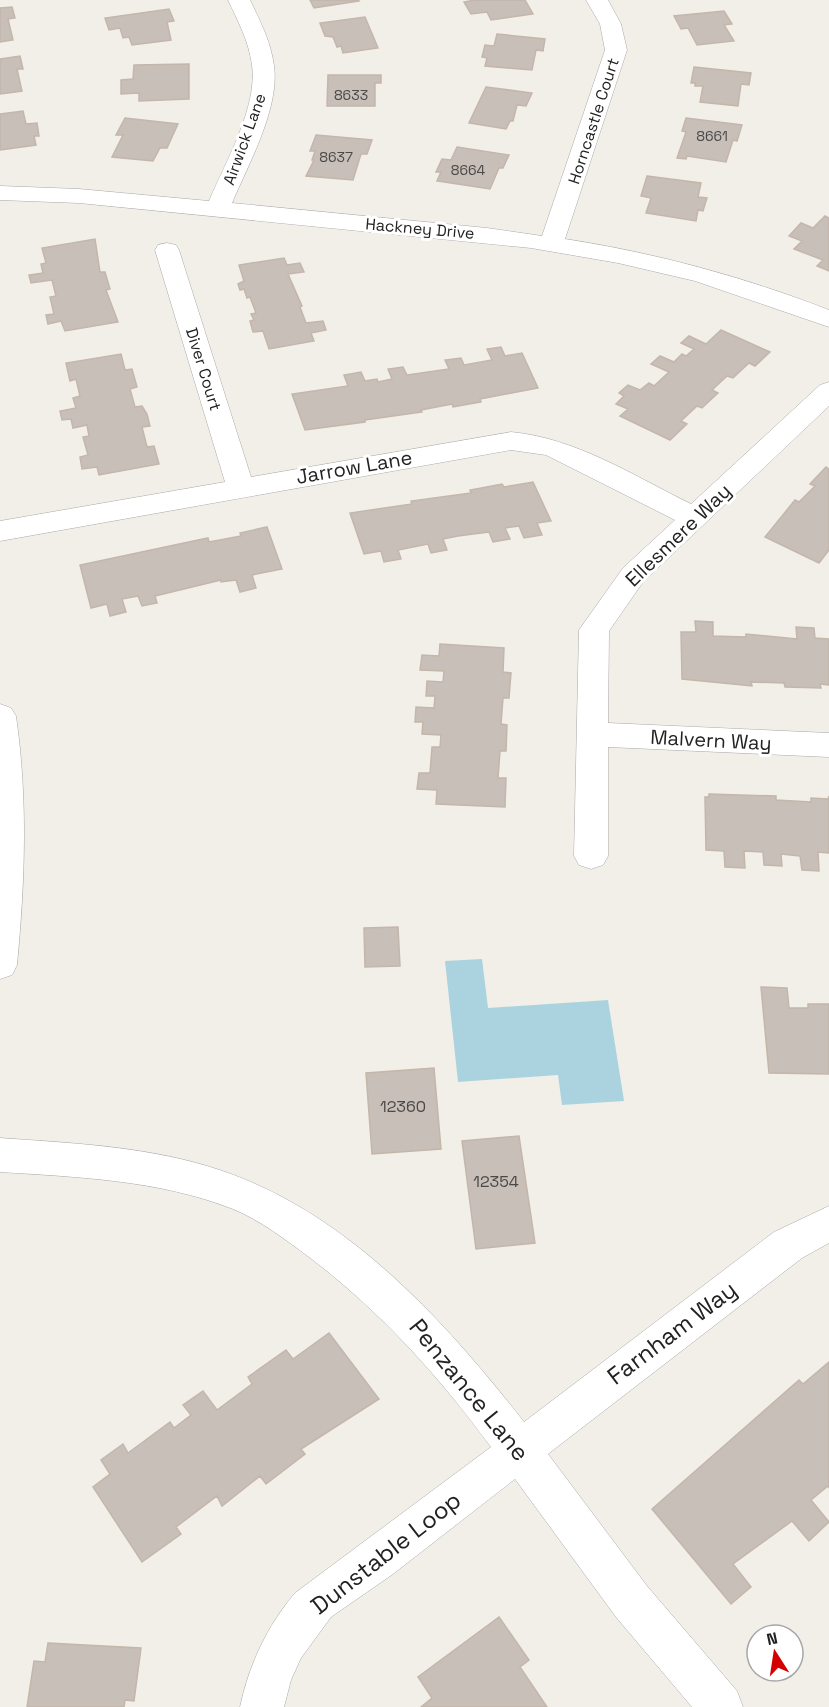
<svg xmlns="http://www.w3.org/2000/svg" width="829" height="1707" viewBox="0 0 829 1707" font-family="'Space Grotesk',sans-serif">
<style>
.water{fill:#aad3df}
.building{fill:#c7bfb8;stroke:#c4b6ab;stroke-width:1.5}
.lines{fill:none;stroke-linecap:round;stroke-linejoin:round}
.minor-casing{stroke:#a9a9a9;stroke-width:1}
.minor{fill:#fff;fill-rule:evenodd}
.labels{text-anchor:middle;stroke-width:6;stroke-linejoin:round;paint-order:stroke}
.far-number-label{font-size:14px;fill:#4b4948}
.far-street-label{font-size:16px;fill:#222;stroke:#fff}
.number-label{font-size:16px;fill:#4b4948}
.street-label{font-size:20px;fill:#222;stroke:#fff}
.near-street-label{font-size:24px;fill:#222;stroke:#fff}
</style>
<rect width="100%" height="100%" fill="#f2efe9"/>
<path class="water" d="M482,959L488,1008L608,1000L624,1101L562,1105L558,1075L458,1082L445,961Z"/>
<path class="building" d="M310,0H358L359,1L314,8Z
M475,0H525L533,14L491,20L487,12L471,14L464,2Z
M12,7L15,18L8,19L13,40L0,42V8Z
M169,9L174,21L167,22L171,40L132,45L129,37L123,38L120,28L109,30L105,18Z
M724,11L732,24L724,25L734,41L697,45L688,28L681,29L674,16Z
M365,17L378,48L343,53L341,46L337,47L333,37L325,36L320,23Z
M497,34L545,39L543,51L536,50L532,70L485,66L487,58L482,57L485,45L494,46Z
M20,56L23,69H17L22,91L0,94V59Z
M189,64V99L139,101V93L121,94V80L133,79L134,65Z
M694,67L751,73L749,85L741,84L738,106L700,102L703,86H695V83H691Z
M328,75H381V83H375V106H327Z
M486,87L532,93L526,106L517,105L513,121H510L506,129L469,123Z
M23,111L26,124L37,123L39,136H34L36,145L0,150V114Z
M125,118L178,124L167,148H160L153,161L112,157L123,135H116Z
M686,118L742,125L737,141L733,140L726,162L687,156L686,159L677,158L686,132L682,131Z
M316,135L372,140L367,154H361L353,180L306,176L314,160H312L315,151H310Z
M457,147L509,155L503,168H499L490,189L437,181L441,172H436L442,159L451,160Z
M647,176L701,183L698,197L707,198L703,211L698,210L696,221L646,213L651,198L641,196Z
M825,216L829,218V271L817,266L823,260L794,249L802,241L789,236L801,223L813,228Z
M95,239L100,272H105L110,289L106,290L118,322L65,331L61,321L48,324L46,315L54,314L50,297L56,296L52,280L31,283L29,275L43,273L41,264L46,263L42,248Z
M284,258L287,265L300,263L304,272L288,274L302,306L300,307L306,323L323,321L326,330L311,333L314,341L269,349L263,331L253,332L250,321L254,320L251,314L256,313L250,297L247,298L244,289L240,290L238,284L244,281L239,265Z
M721,330L770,352L755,366L749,363L733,378L727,376L712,390L718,393L702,408L697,406L681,421L687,424L670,440L620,416L628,409L616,404L624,396L619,393L628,385L640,390L649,383L654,386L669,372L651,364L660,356L674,362L682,354L686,356L694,349L681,343L689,336L706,344Z
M501,347L505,356L522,353L538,388L480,399L481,402L453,407L452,404L421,410L422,412L365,420V422L305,430L292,394L348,386L344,375L361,372L365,381L377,379L378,382L392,379L388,369L403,367L407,375L449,369L445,360L461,358L464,365L492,360L487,349Z
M121,354L125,370L132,369L137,387L130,389L135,407L142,406L147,414L150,426L142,427L147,447L154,446L159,464L99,475L97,467L82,469L80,457L88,455L83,437L89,436L87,425L73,428L71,419L62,420L60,411L76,408L73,398L80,396L76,379L70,381L66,363Z
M826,467L829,469V550L819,563L765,537L795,500L799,502L815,486L810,484Z
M533,482L551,521L537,523L542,535L524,538L519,526L505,528L510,539L493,542L489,532L458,536L443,539L447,550L431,553L428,544L398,550L401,559L384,562L381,551L364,554L350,513L412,504L411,501L471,493L470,490L502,484L504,487Z
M267,527L282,569L252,575L256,588L240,592L236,580L221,582V580L155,596L157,603L142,606L138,596L122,599L126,612L110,616L107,604L91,608L80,565L208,538L209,542L241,536L240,533Z
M695,621L713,622V636L746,637V634L797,639L796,627L814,628L815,638L829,639V685L820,684L821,688L785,687L784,683L751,682L752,686L682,679L681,632H696Z
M440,644L504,648L503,672L511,673L509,698H503L501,724L507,725L506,751H500L498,778H506L505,807L436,804L437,790L417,789L419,773H430L432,747H440L441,735L422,734L423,722H415L416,707L434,708L435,696H426L427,681L443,682L444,671L420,670L422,655L439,656Z
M709,794L776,796V800L811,802V798L828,799L829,796V853L818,852L819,871L802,870L800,856L781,854L782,866L764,865L763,852L744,851L745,868L725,867L724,851L706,850L705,797H709Z
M398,927L400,966L365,967L364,928Z
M761,987L787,988L789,1008H808V1004H829V1074L769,1073Z
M434,1068L441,1149L372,1154L366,1073Z
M519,1136L535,1243L476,1249L462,1141Z
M329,1333L379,1399L301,1449L305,1454L266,1484L260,1476L222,1506L217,1496L176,1527L181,1534L142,1562L93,1487L110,1474L101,1460L123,1444L128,1453L170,1422L174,1428L191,1415L183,1405L203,1391L217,1410L252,1384L248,1377L286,1350L293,1359Z
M829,1362V1488L828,1486L811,1500L829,1522L809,1541L792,1521L733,1564L751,1587L731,1604L652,1509L799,1380L803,1384Z
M499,1617L529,1660L520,1667L547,1707H421L432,1698L418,1677Z
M48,1643L141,1648L134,1701L125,1700L124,1707H27L34,1661L45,1662Z"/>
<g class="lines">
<defs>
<path id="minor" d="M228,0H250C260,21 271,42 274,66C280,108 248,165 232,203L487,228L542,236L605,50L600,24L586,0H608L621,24L627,50L565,239C656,253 744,277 829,310V327L695,281L618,263L531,248L79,203L0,200V186L79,189L209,201C225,163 258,107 252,65C249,42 238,21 228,0Z
M167,243L176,245L179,250L251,477L511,432C576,438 634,476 691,504L820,385L829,382V406L643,582L609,631L608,723L829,733V757L608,747V856L603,865L591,869L579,865L574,856L579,630L623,568L675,520L546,455L511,450L0,541V521L225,482L155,250L158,245Z
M0,704L11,708L16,716C28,799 25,882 17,965L12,975L0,979Z
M0,1138C69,1143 140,1146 207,1166C341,1206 440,1315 524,1422L774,1232L829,1206V1243L802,1258L548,1454L647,1586L737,1691L743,1707H692L616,1617L515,1479L393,1574L331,1617L301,1658L291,1680L284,1707H240C249,1665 267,1626 295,1593L491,1447C438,1375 380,1311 309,1257C286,1240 260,1220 233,1209C159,1180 78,1177 0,1172Z"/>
</defs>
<use href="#minor" class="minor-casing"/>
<use href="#minor" class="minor"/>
</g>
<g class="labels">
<g class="far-number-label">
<text x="351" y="100">8633</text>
<text x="712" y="141">8661</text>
<text x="336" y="162">8637</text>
<text x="468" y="175">8664</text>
</g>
<g class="far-street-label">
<text transform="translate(593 121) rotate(-72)" y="6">Horncastle Court</text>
<text transform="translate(244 139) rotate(-70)" y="6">Airwick Lane</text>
<text transform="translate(420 228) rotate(5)" y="6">Hackney Drive</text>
<text transform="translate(204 369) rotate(73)" y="6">Diver Court</text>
</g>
<g class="number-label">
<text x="403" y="1112">12360</text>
<text x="496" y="1187">12354</text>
</g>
<g class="street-label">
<text transform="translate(354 467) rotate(-10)" y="7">Jarrow Lane</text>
<text transform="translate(678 535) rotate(-44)" y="7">Ellesmere Way</text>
<text transform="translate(711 740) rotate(3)" y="7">Malvern Way</text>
</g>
<g class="near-street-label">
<text transform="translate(672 1333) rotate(-37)" y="8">Farnham Way</text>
<text transform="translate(469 1390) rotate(51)" y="8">Penzance Lane</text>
<text transform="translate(386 1553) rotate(-38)" y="8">Dunstable Loop</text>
</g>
</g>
<g transform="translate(775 1653) rotate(348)"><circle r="28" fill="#ffffff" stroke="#a7a7a7" stroke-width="1.5"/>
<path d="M0-4.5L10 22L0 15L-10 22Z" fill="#d40000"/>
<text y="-9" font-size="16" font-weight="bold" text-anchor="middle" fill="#222222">N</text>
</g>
</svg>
